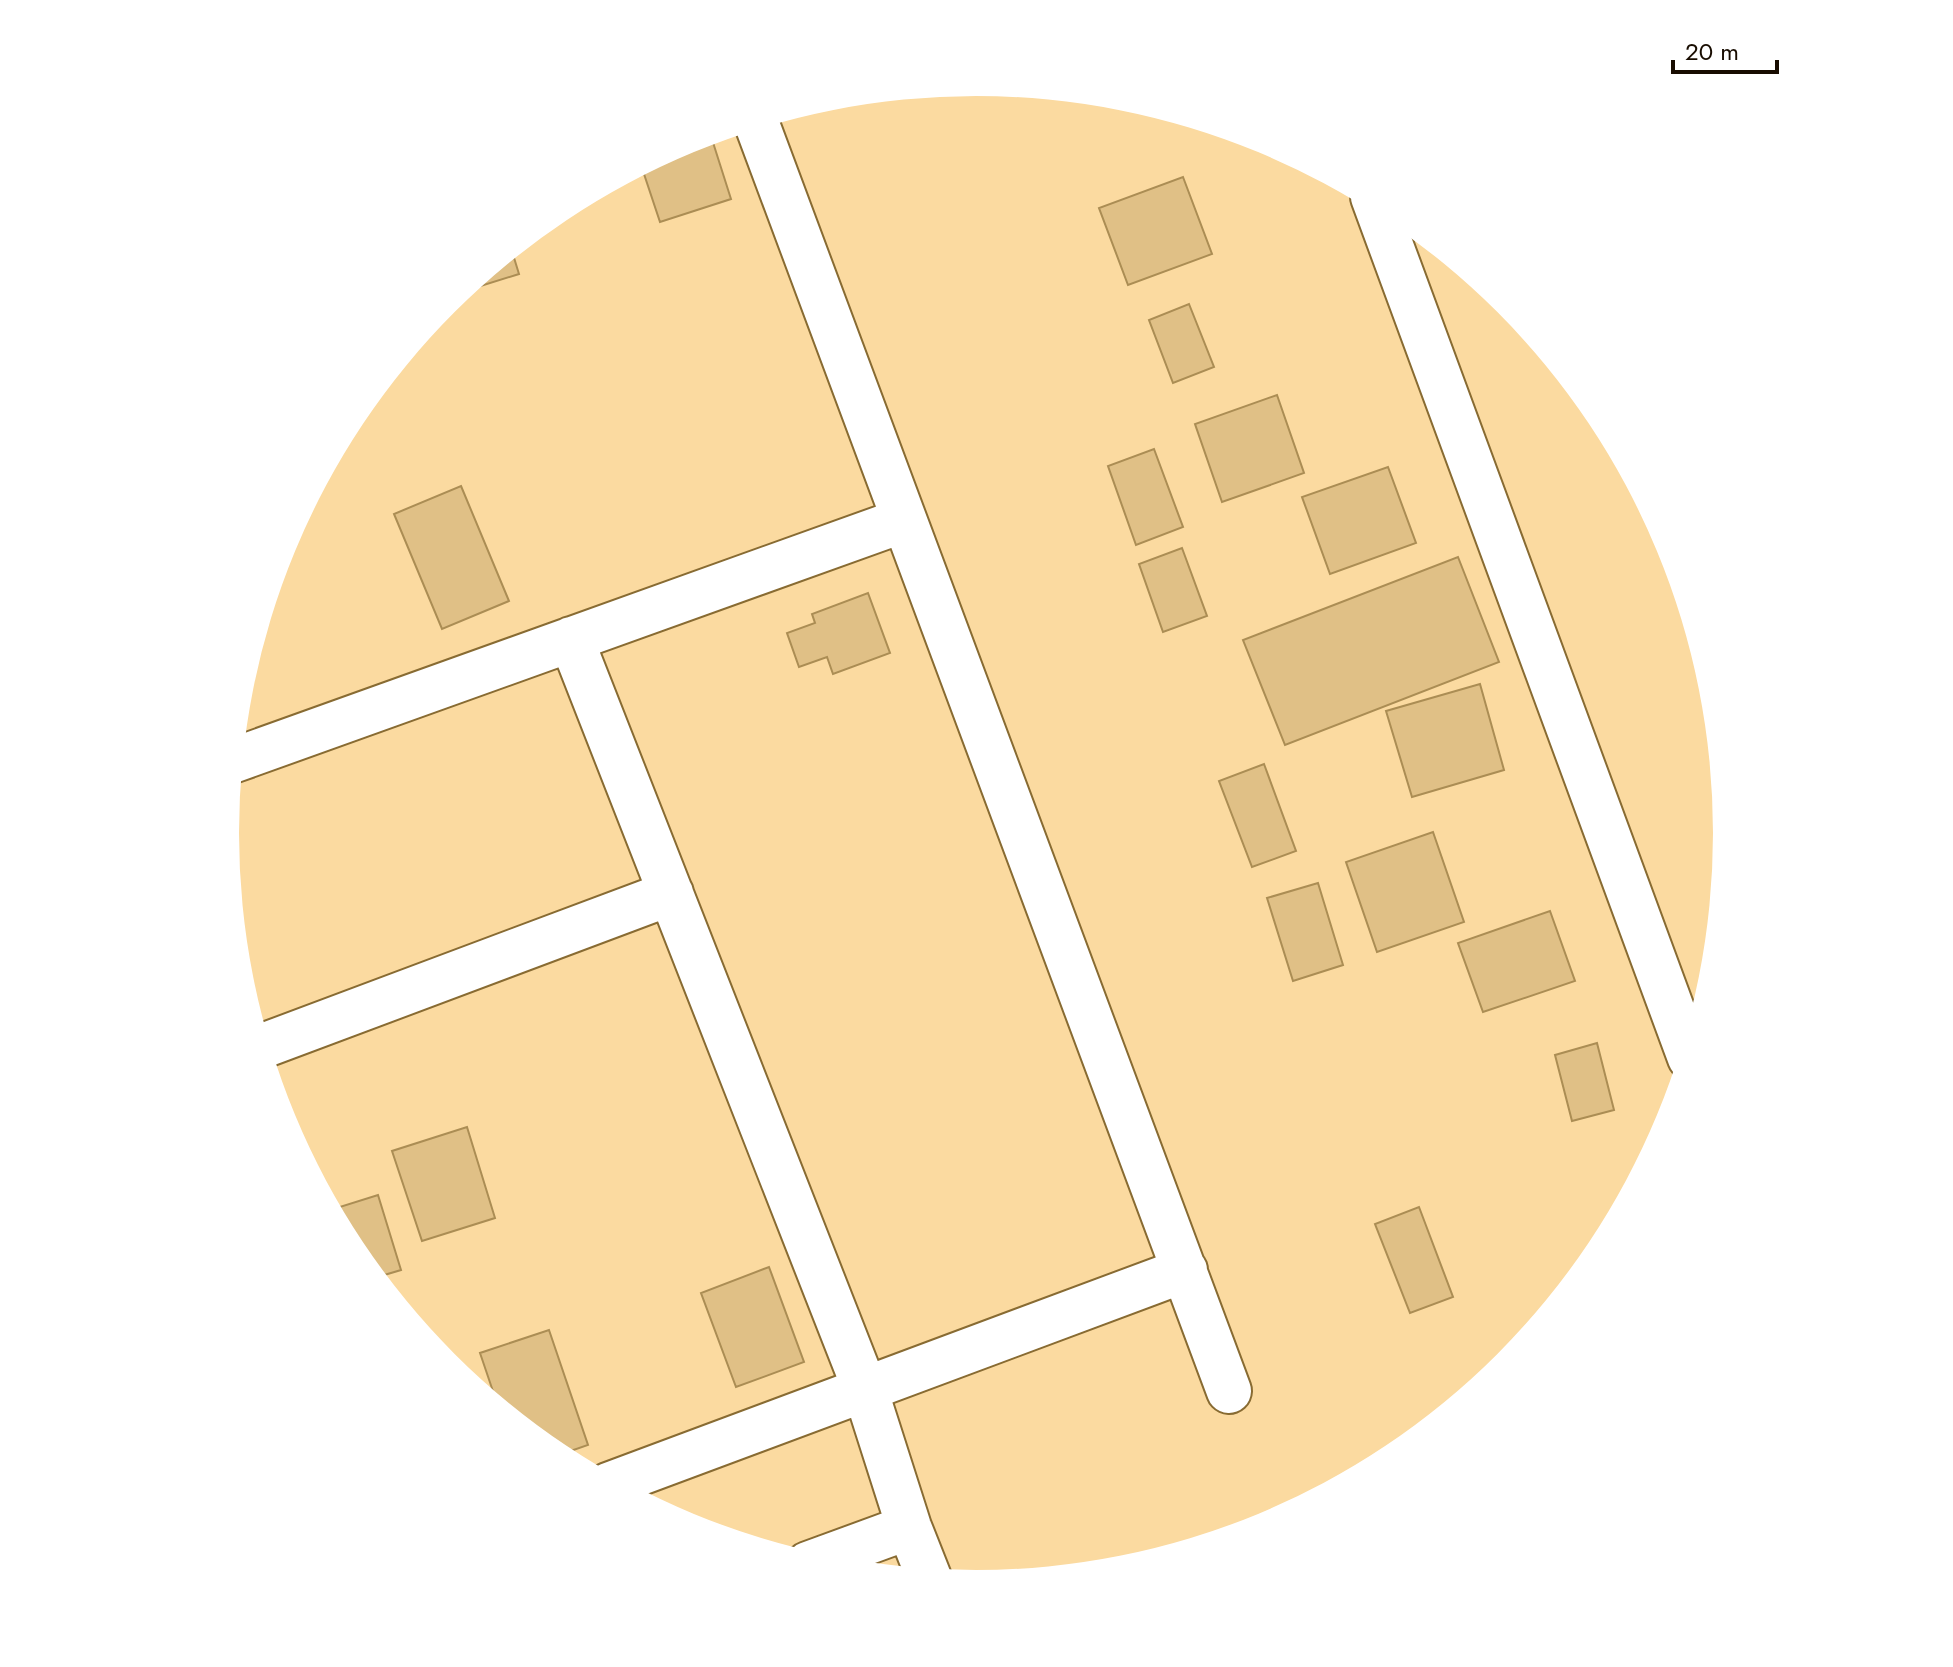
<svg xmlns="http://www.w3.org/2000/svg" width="1953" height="1667" viewBox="0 0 1953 1667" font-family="Jost,sans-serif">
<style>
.building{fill:#e0c086;stroke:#ab8d54;stroke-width:2}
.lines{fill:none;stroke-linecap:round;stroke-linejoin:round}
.minor-casing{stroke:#886b32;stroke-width:48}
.minor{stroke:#fff;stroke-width:44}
</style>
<rect width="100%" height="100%" fill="#fbdaa0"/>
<path class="building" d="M710,133L731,199L660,222L641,165L689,139Z
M1183,177L1212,254L1128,285L1099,208Z
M511,248L519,274L455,294Z
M1189,304L1214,367L1173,383L1149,320Z
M1277,395L1304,473L1222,502L1195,424Z
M1154,449L1183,527L1136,545L1108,466Z
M1388,467L1416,543L1330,574L1302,497Z
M461,486L509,601L442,629L394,514Z
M1182,548L1207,616L1163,632L1139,564Z
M1458,557L1499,662L1285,745L1243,640Z
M868,593L890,653L833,674L827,657L799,667L787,633L815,623L812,614Z
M1480,684L1504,770L1412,797L1386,711Z
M1264,764L1296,851L1252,867L1219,781Z
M1433,832L1464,922L1377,952L1346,862Z
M1318,883L1343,965L1293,981L1267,898Z
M1550,911L1575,981L1483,1012L1458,943Z
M1597,1043L1614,1110L1572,1121L1555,1055Z
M467,1127L495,1218L422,1241L392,1151Z
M378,1195L401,1270L374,1278L351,1251L330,1210Z
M1419,1207L1453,1297L1410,1313L1375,1224Z
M769,1267L804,1362L736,1387L701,1293Z
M549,1330L588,1445L556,1456L499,1409L480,1353Z"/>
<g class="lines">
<defs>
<path id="minor" d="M755,119L1229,1391
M1373,197L1690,1058
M571,639L865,1389L909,1527L930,1580
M232,761L904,520
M260,1047L671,893
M608,1485L1185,1270
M808,1564L909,1527"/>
</defs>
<use href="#minor" class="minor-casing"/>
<use href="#minor" class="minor"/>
</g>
<path d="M0 0H1953V1667H0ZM239 833a737 737 0 1 1 1474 0a737 737 0 1 1-1474 0Z" fill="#fff" fill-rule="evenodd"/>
<path d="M1673 60v12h104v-12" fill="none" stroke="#180c00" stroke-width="4"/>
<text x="1685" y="60" font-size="24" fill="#180c00" stroke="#ffffff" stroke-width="6" paint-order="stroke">20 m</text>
</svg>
